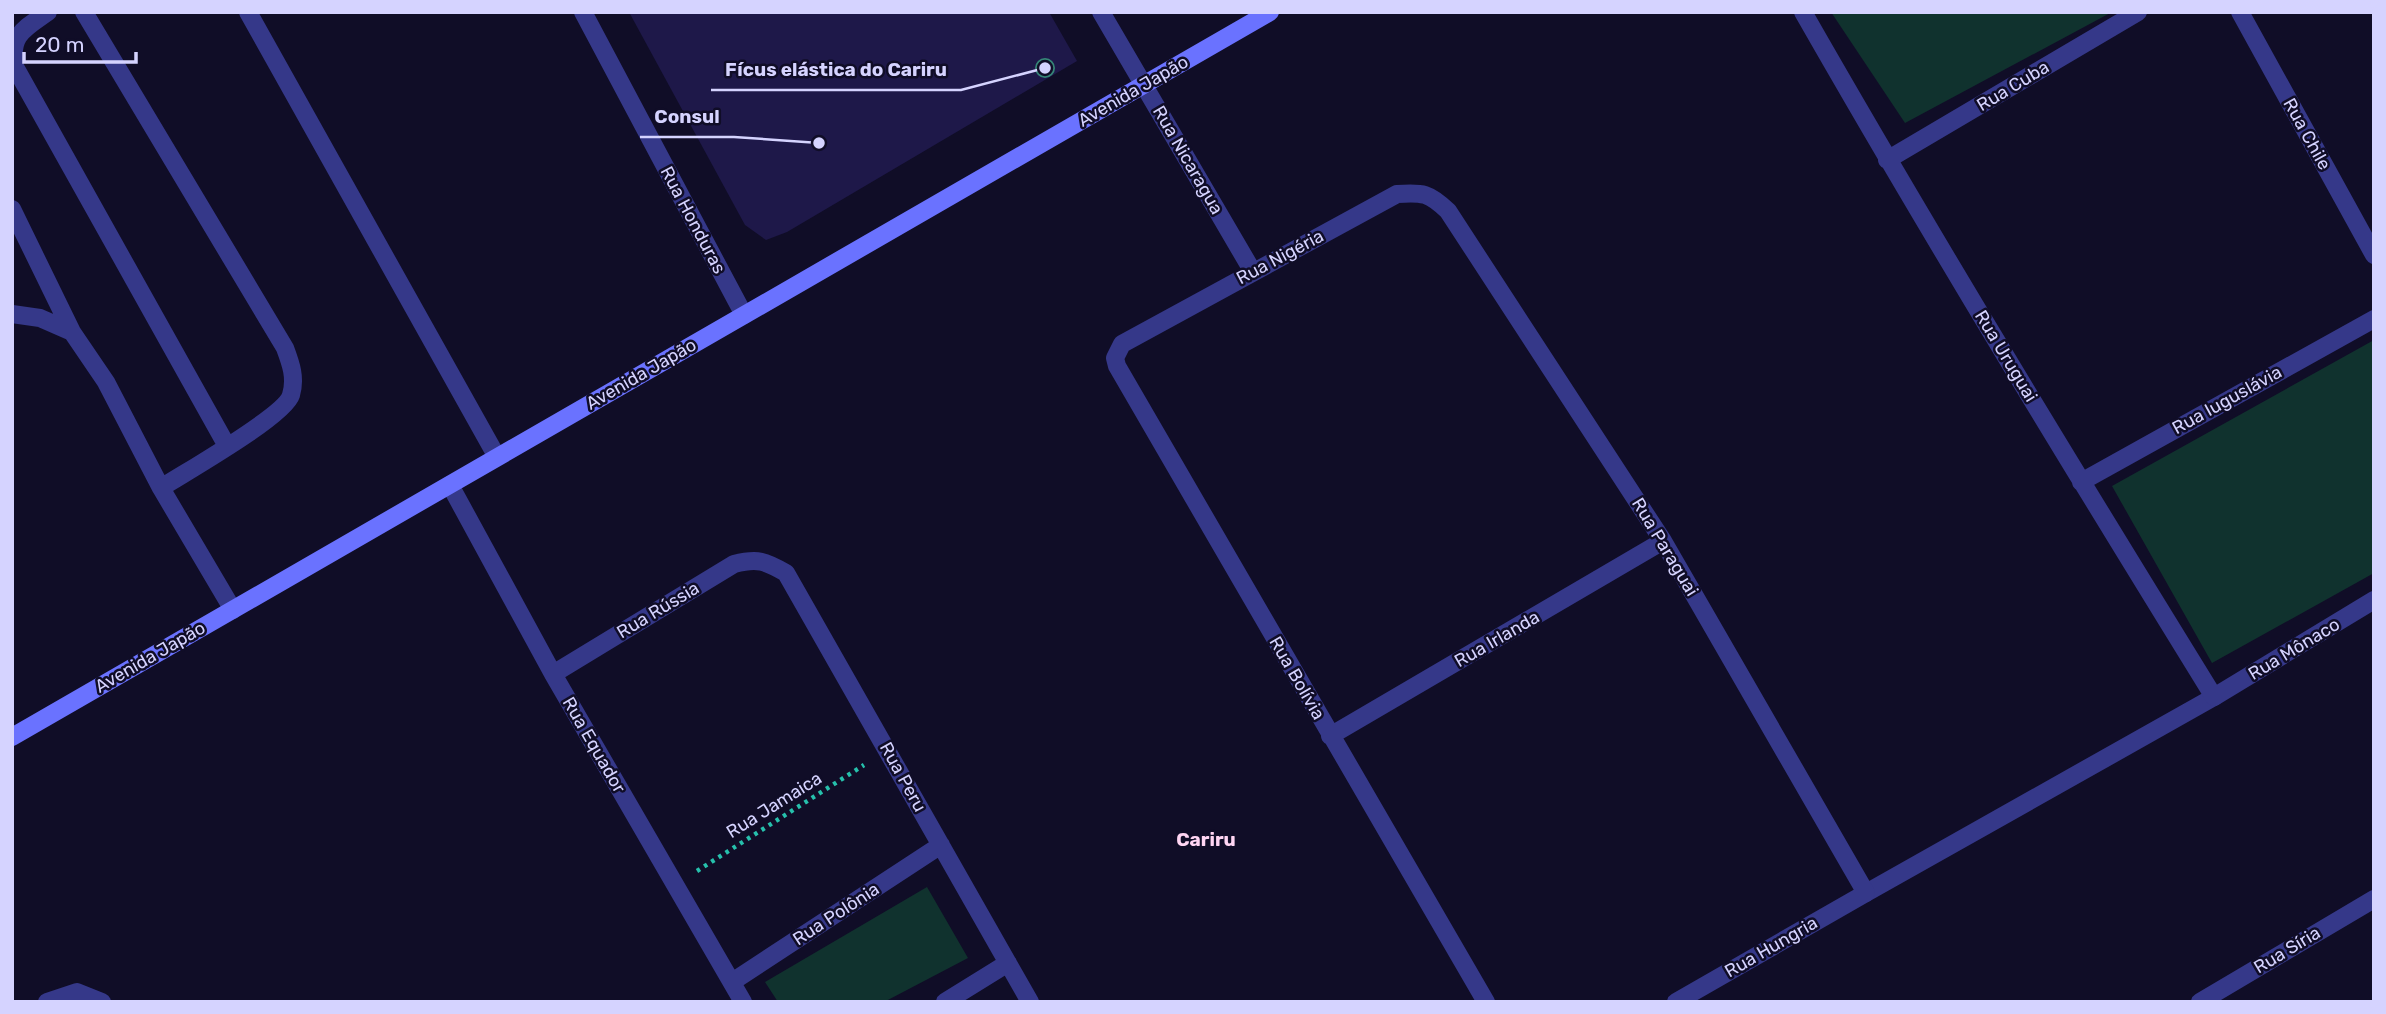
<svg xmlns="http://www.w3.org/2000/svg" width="2386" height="1014" viewBox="0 0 2386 1014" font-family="Rubik,sans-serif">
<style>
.green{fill:#10322e}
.building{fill:#1e1849}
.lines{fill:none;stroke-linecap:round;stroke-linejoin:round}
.path{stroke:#26c0ac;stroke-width:4.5;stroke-dasharray:3.5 5;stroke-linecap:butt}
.lane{stroke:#353889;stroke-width:18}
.street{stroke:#353889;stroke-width:18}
.secondary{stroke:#6a72ff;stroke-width:18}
.tree{fill:#368577}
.labels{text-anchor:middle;stroke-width:5;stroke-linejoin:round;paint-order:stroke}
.street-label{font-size:18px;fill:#d5d3ff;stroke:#100d27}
.neighbourhood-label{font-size:19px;font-weight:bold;fill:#ffd5f3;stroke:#100d27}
.leader{fill:none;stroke:#d5d3ff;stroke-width:2.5}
.callout-dot{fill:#d5d3ff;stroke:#100d27;stroke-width:2.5}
.callout-label{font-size:19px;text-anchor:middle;font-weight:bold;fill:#d5d3ff;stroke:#100d27;stroke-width:5;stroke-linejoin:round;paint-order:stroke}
</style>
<rect width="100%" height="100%" fill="#100d27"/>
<path class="green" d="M1831,12H2112L1905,123Z
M2374,340V573L2212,663L2112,486Z
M927,887L968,958L884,1002H778L765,982Z"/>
<path class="building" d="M629,12H1049L1077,61L787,232L766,240L745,225Z"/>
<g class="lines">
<path class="path" d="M697,871L864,765"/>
<path class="lane" d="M48,12C24,29 9,35 15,67L227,446
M84,12L285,348C291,364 296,378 291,395C285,416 184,473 161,488
M12,209L72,332
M12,314L40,318L72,332L106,382L161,488L233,610
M1866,893L2214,697"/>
<path class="street" d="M248,12L497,457
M583,12L744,315
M1101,12L1253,272
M1803,12C1935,243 2074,470 2214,697L2374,600
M2240,12L2374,255
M1887,160L2138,12
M2081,482L2374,319
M450,485L553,674L743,1002
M553,674L734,564C758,558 765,561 786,573L1030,1002
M1330,736L1663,541
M732,982L941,845
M47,1002L77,992L102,1002
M945,1002L1008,963
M1486,1002L1117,366L1115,358L1122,344L1397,194C1423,192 1429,193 1448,211L1663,541L1866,893L1676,1002
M2200,1002L2374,899"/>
<path class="secondary" d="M12,737L1270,12"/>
</g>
<circle class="tree" cx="1045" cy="68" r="10"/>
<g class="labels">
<g class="street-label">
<text transform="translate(2013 86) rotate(-31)" y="6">Rua Cuba</text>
<text transform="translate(1133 91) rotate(-30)" y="6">Avenida Japão</text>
<text transform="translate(2307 134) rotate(61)" y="6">Rua Chile</text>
<text transform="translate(1188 160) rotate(60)" y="6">Rua Nicaragua</text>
<text transform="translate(693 220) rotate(62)" y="6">Rua Honduras</text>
<text transform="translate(1280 257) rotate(-28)" y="6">Rua Nigéria</text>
<text transform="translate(2006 356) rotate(59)" y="6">Rua Uruguai</text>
<text transform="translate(641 374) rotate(-30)" y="6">Avenida Japão</text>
<text transform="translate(2227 400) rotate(-29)" y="6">Rua Iuguslávia</text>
<text transform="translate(1665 547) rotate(59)" y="6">Rua Paraguai</text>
<text transform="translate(658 610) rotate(-31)" y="6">Rua Rússia</text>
<text transform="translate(1497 639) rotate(-30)" y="6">Rua Irlanda</text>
<text transform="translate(2294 649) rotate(-31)" y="6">Rua Mônaco</text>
<text transform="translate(150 657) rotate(-30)" y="6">Avenida Japão</text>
<text transform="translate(1297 678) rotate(60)" y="6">Rua Bolívia</text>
<text transform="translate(594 745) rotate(60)" y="6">Rua Equador</text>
<text transform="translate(903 777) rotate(61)" y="6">Rua Peru</text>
<text transform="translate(774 805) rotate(-32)" y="6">Rua Jamaica</text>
<text transform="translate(836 914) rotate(-33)" y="6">Rua Polônia</text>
<text transform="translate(1771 947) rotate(-30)" y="6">Rua Hungria</text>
<text transform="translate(2287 950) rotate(-31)" y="6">Rua Síria</text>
</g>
<g class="neighbourhood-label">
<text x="1206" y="846">Cariru</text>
</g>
</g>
<path class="leader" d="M1045 68L961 90H711M819 143L734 137H640"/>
<g class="callout-dot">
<circle cx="1045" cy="68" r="7"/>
<circle cx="819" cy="143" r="7"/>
</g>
<g class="callout-label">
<text x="836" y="76">Fícus elástica do Cariru</text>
<text x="687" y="123">Consul</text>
</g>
<rect width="2386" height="1014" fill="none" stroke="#d5d3ff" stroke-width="28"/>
<path d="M24 52v10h112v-10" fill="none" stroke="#d5d3ff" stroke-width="3.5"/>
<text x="35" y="52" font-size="21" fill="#d5d3ff" stroke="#100d27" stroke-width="5" paint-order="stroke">20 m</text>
</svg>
